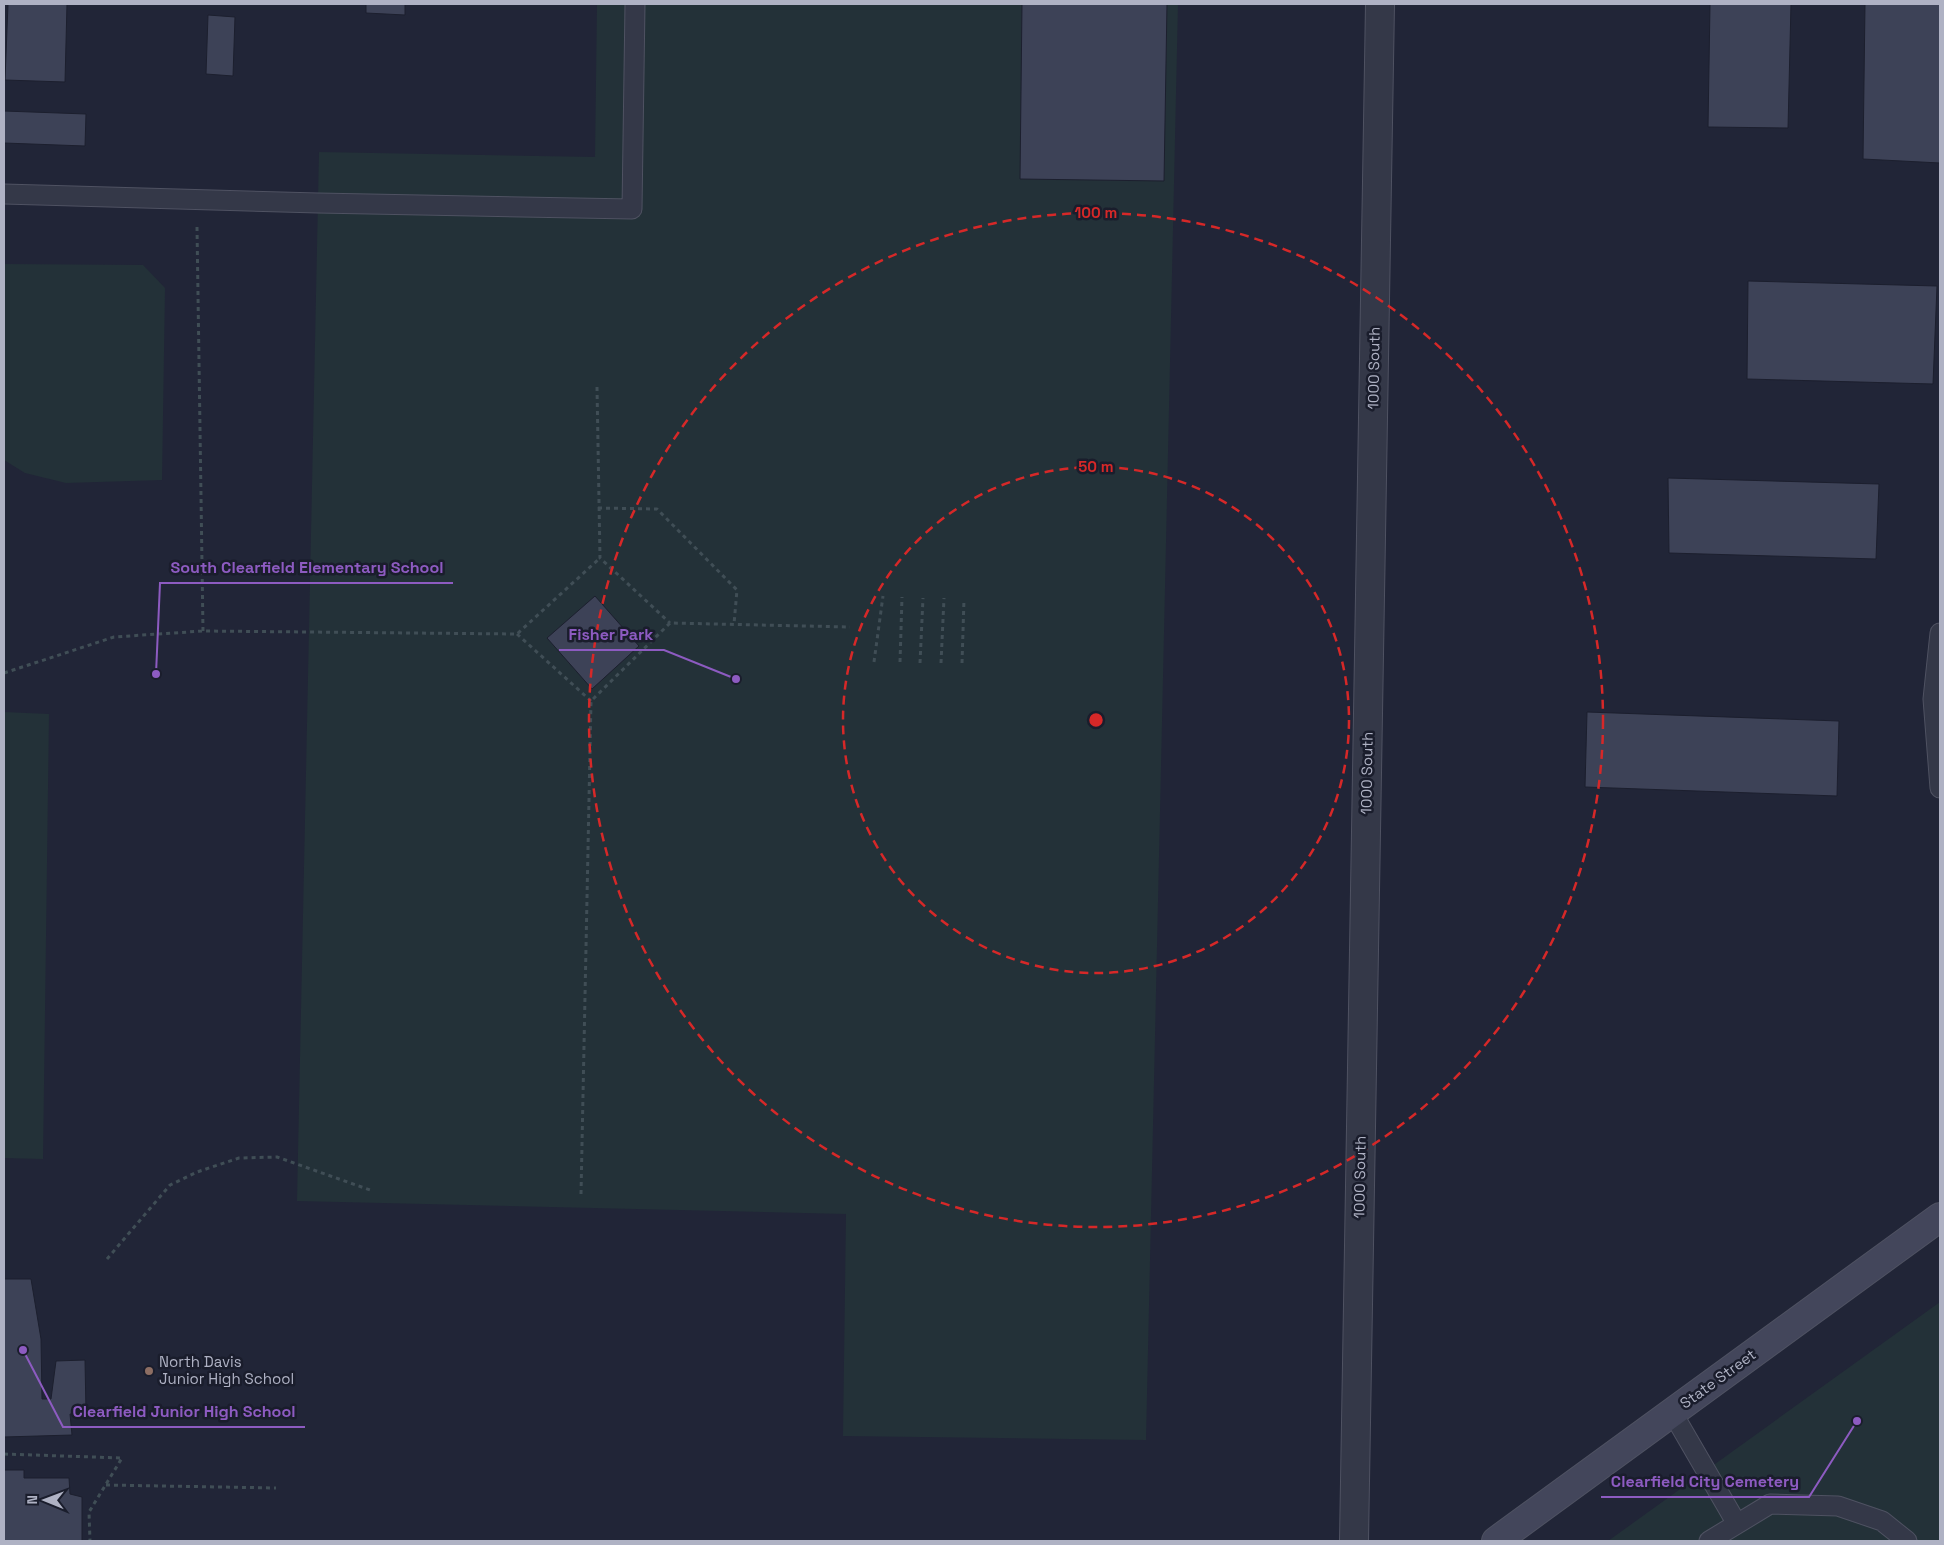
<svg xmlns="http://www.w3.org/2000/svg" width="1944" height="1545" viewBox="0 0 1944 1545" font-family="'Space Grotesk',sans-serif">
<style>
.green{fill:#233138}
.building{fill:#3d4257;stroke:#1c1f2e}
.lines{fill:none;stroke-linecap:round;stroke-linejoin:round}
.service-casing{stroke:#4f5262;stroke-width:21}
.minor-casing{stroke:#4f5262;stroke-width:30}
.secondary-casing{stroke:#4f5262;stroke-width:30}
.path{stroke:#404e56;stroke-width:3;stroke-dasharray:4 4;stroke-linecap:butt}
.service{stroke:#343848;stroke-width:19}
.minor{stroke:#343848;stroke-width:28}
.secondary{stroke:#43465b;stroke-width:28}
.ring{fill:none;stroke:#d62828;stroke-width:2.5;stroke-dasharray:9 6}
.education-dot{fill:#8d6e63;stroke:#1a1d2c;stroke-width:2}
.labels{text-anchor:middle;stroke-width:5;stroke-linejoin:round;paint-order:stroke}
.street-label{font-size:15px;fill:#afb2c4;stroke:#1a1d2c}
.poi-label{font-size:15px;fill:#afb2c4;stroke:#1a1d2c;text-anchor:start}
.centre{fill:#d62828;stroke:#1a1d2c;stroke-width:2.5}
.ring-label{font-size:15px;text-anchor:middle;font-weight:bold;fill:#d62828;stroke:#1a1d2c;stroke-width:5;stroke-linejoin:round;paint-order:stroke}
.leader{fill:none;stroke:#8d5bc1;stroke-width:2}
.callout-dot{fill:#8d5bc1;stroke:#1a1d2c;stroke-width:2}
.callout-label{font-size:16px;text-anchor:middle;font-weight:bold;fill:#8d5bc1;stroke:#1a1d2c;stroke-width:5;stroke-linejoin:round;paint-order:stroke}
</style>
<rect width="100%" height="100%" fill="#212537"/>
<path class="green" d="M597,4H1178L1146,1440L843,1436L846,1214L297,1201L319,152L595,157Z
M4,264L143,265L165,288L162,480L66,483L25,473L4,460Z
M4,712L49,714L43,1159L4,1158Z
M1940,1302V1541H1608Z"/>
<path class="building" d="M8,4H67L65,82L5,80Z
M366,4H405V15L366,13Z
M1022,4H1167L1164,181L1020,179Z
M1710,4H1791L1788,128L1708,127Z
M1865,4H1940V163L1863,159Z
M208,15L235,17L233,76L206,74Z
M4,111L86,114L85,146L4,143Z
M1748,281L1937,286L1933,384L1747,379Z
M1668,478L1879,484L1876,559L1669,553Z
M595,596L639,646L592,689L547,638Z
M1587,712L1839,721L1837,796L1585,787Z
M4,1279H31L41,1339L42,1399H51L56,1361L85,1360L86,1413L70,1414L72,1435L4,1437Z
M4,1470H24V1478H69L70,1494L82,1497V1541H4Z"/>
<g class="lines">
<defs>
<path id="service" d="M4,194L318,203L632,209L635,4
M1940,633L1933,699L1940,788
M1672,1412L1737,1524
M1709,1541L1770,1504L1838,1506L1882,1521L1907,1541"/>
<path id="minor" d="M1354,1541L1380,4"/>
<path id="secondary" d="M1496,1541L1940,1217"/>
</defs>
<use href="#service" class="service-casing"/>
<use href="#minor" class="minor-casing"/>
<use href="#secondary" class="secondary-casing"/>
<path class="path" d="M197,227L203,631
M597,387L600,558L670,623
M598,508L657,509L737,590L734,624
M517,634L591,701
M874,662L883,596
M900,662L902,597
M920,663L923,598
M941,663L944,598
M962,663L964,599
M4,673L114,637L203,631L517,634L600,558
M581,1194L591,701L670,623L850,627
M107,1259L170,1185L197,1172L239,1158L277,1157L370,1190
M4,1454L122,1458L89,1512L90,1541
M106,1485L276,1488"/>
<use href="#service" class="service"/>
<use href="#minor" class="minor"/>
<use href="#secondary" class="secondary"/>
</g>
<g class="ring">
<circle cx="1096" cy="720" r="253"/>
<circle cx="1096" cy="720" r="507"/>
</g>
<circle class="education-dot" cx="149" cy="1371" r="5"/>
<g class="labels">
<g class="street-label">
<text transform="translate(1374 368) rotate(-89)" y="5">1000 South</text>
<text transform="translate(1367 773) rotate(-89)" y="5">1000 South</text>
<text transform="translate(1360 1177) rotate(-89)" y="5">1000 South</text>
<text transform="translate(1718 1379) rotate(-36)" y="5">State Street</text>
</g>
<g class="poi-label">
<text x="159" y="1367">North Davis<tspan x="159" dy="17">Junior High School</tspan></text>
</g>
</g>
<circle cx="1096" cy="720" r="8" class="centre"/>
<g class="ring-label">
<text x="1096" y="218">100 m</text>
<text x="1096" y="472">50 m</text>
</g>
<path class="leader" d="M156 674L160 583H453M736 679L664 650H559M23 1350L63 1427H305M1857 1421L1809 1497H1601"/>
<g class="callout-dot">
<circle cx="156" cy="674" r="5"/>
<circle cx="736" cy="679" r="5"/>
<circle cx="23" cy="1350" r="5"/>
<circle cx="1857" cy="1421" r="5"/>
</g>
<g class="callout-label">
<text x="307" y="573">South Clearfield Elementary School</text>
<text x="611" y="640">Fisher Park</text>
<text x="184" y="1417">Clearfield Junior High School</text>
<text x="1705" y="1487">Clearfield City Cemetery</text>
</g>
<rect width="1944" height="1545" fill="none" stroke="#afb2c4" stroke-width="10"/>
<g transform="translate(45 1500) rotate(271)" stroke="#1a1d2c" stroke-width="4" paint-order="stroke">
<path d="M0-4L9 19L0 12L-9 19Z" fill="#afb2c4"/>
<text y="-8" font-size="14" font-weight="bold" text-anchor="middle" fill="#afb2c4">N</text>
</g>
</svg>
